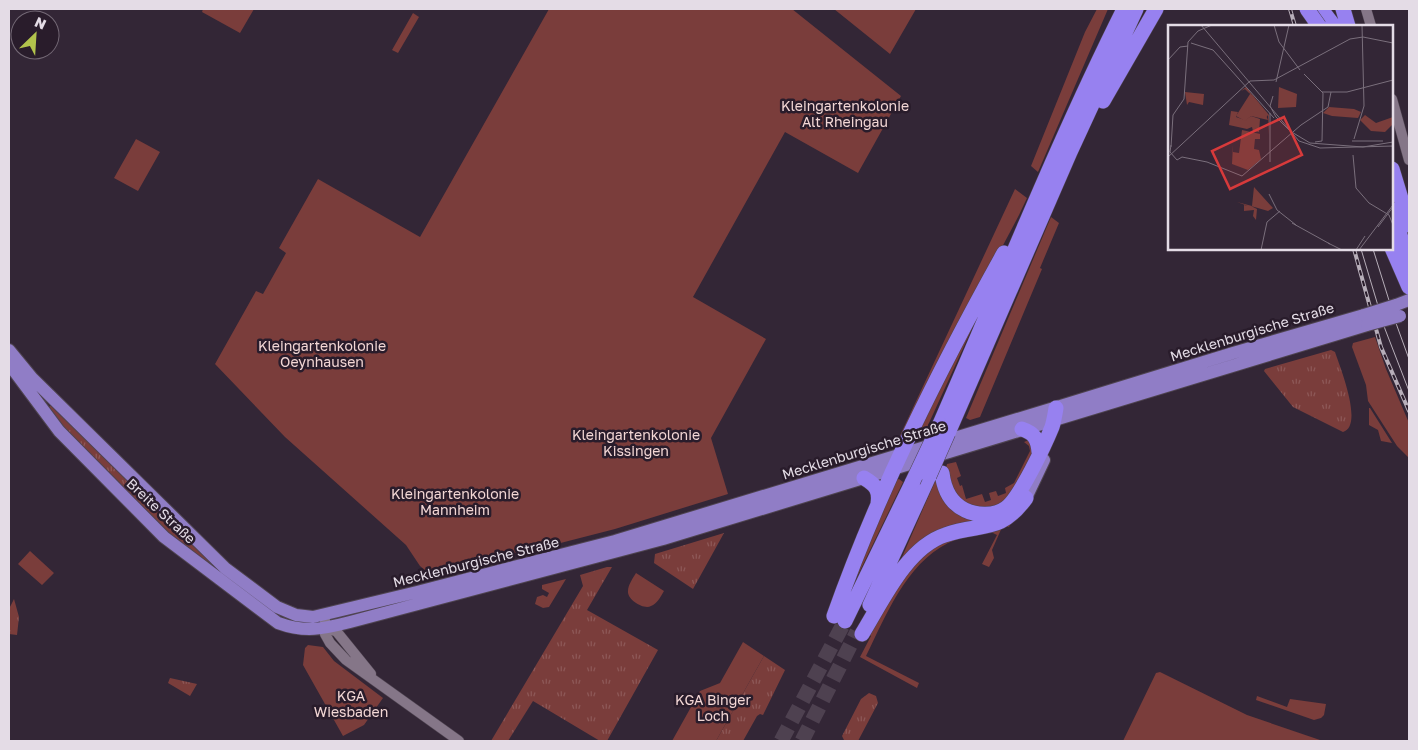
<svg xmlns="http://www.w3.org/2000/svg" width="1418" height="750" viewBox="0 0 1418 750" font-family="'Golos Text',sans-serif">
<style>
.green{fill:#7a3d3b}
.park{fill:url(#park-tufts)}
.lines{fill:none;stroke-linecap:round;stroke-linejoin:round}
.highway-tunnel{stroke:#4e4150;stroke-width:15;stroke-dasharray:15 8;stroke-linecap:butt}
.minor-casing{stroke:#4f4451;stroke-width:11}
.major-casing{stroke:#4f4451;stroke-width:14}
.highway-casing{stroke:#4f4451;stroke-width:16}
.minor{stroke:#857688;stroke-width:10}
.major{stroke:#907dc6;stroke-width:12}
.highway{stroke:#9781f0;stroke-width:15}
.tram{stroke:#b7aeb9;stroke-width:1}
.rail-casing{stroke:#b7aeb9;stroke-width:4}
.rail{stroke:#291c2b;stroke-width:2;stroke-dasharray:5.5;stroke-linecap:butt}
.major-bridge-casing{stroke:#4f4451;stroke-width:14;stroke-linecap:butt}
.highway-bridge-casing{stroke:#4f4451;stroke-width:16;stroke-linecap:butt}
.major-bridge{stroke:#907dc6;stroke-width:12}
.highway-bridge{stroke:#9781f0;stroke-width:15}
.labels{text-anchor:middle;stroke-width:5;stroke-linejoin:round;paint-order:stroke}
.park-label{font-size:14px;fill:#f3d7d5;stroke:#291c2b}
.street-label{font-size:14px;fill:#e4dce6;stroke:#291c2b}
.inset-road{fill:none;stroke:#7a6f7c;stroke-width:1}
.view{fill:#d73a3b;fill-opacity:0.15;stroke:#d73a3b;stroke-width:2.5}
.inset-edge{fill:none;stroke:#e4dce6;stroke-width:2.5}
</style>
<defs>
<pattern id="park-tufts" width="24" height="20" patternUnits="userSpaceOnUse" patternTransform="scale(1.25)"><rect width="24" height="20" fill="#7a3d3b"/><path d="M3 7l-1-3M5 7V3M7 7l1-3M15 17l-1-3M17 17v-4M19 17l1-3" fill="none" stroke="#8d5857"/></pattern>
</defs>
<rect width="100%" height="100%" fill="#332636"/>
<path class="green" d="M203,9H254L240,33L202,12Z
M549,9H792L901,96L858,173L785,132L693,297L766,339L711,438L728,494L615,529L432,576L420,566L406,545L285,437L215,364L256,291L263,294L286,253L279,248L318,179L420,237Z
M834,9H916L890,54Z
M1097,9H1108L1038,172L1031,166L1085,32Z
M413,13L419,17L398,53L392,50Z
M136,139L160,152L138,191L114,178Z
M1015,189L1027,198L1019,215L899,442H897Z
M1051,217L1059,223L1040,268L1042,269L980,417L970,420L966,418Z
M980,311L924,434L912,438Z
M1375,337L1386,369L1409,423V458L1397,446L1368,401L1366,385L1352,347L1353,343Z
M1369,408H1370L1392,443L1381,441L1378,430L1369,425Z
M1034,438L1037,447L1017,491L994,509L961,504L945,472L947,464L956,462L961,476L957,478L960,486L962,485L966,499L982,494L985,502L991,500L989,493L996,491L998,496L1006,493L1005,488L1014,483L1030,451L1029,446L1024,442Z
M899,479L903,482L843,606L891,482Z
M936,479L984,518L899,564Z
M1013,519L1009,527L1003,525L992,550L994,558L989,567L982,564L997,535L989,531C975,534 961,537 948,543C905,565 886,616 866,656L919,683L917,688L860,657L871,636L867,633L885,601L932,544Z
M30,551L54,573L42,585L18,564Z
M636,573L664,591C661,596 657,604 651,606C644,610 627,600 628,591C628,585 633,578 636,573Z
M566,579L549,607L543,608L535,604L537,597L543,595L547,597L549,593L542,589V585Z
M743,642L764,656L716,741H672L700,691L720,683Z
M308,645L323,647L334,661L383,698L364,725L343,736L303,665L305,648Z
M1160,672L1247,715L1320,740V741H1123L1156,673Z
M1257,696L1287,707L1290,699L1326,704L1324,715L1321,718L1314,720L1256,700Z"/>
<path class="park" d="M1331,350L1335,352C1340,367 1364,426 1343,432L1293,407L1264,371L1265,369Z
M53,403L217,565L212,570L179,544L71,439L47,409Z
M724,533L693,589L654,563L655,554Z
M607,567H612L587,610L658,650L607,741H600L533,701L508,741H491L583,586L580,575Z
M14,599L19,617L17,635L9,634V609Z
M764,656L785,670L763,715L760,714L757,716L743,741H716Z
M170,678L197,684L190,696L168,683Z
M869,693L876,696L878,703L858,741L844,740L842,736L861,699Z"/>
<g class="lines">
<path class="highway-tunnel" d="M781,741L845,621
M802,741L857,632"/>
<defs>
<path id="minor" d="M1366,9L1371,26
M1392,99L1409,160
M325,621L328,628L325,634L330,643L346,660L459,741
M328,628L337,632L371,674"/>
<path id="major" d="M1396,305L1409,300
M9,350L32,378L225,568L277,607L296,615L313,617L417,592L615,541L1067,404L1233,353L1364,315
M9,364L59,431L164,537L278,623C305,633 323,629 350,622L663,539L1367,325
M1026,498L1044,460"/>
<path id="highway" d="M1321,9L1334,26
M1343,9L1348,26
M1103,101L1156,9
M1392,169L1409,225
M1392,210L1409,263
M1392,248L1409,287
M940,424C1001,285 1056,145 1124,9
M1022,429C1034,433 1038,439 1039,452
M948,433L1070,152L1136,9
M942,473C944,489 950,503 965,510C977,516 995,516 1006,508C1020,498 1045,444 1052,427C1054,421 1055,414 1056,408
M864,478C876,485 880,490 878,504
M870,605L929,476
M834,616C879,489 939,370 1004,253
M845,621L913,481
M862,634C882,602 906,548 945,535C981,522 999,535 1026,498"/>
</defs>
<use href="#minor" class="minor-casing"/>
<use href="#major" class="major-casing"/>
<use href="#highway" class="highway-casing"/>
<use href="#minor" class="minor"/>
<use href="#major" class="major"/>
<use href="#highway" class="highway"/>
<path class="tram" d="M1304,9L1309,26
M1361,249L1385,329L1409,391
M1373,249L1397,326L1409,359"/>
<defs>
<path id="rail" d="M1290,9L1295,26
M1354,249L1381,347L1409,411"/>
</defs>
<use href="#rail" class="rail-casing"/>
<use href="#rail" class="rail"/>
<defs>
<path id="major-bridge" d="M1364,315L1396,305
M1367,325L1400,316"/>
<path id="highway-bridge" d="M1307,9L1319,26
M929,476L948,433
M913,481L940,424"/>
</defs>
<use href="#major-bridge" class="major-bridge-casing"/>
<use href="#highway-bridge" class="highway-bridge-casing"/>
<use href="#major-bridge" class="major-bridge"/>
<use href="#highway-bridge" class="highway-bridge"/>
</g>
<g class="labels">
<g class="park-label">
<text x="845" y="111">Kleingartenkolonie<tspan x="845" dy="16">Alt Rheingau</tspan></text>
<text x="322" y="351">Kleingartenkolonie<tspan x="322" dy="16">Oeynhausen</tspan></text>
<text x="636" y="440">Kleingartenkolonie<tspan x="636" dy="16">Kissingen</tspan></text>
<text x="455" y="499">Kleingartenkolonie<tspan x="455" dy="16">Mannheim</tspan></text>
<text x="351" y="701">KGA<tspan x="351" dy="16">Wiesbaden</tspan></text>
<text x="713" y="705">KGA Binger<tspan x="713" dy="16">Loch</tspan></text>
</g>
<g class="street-label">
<text transform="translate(1252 332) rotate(-17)" y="5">Mecklenburgische Straße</text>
<text transform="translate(864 450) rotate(-17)" y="5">Mecklenburgische Straße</text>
<text transform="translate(161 511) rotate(43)" y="5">Breite Straße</text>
<text transform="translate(476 562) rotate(-14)" y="5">Mecklenburgische Straße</text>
</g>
</g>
<g transform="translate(1168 25)">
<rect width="225" height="225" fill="#332636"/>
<path d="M78,62L101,90V110L100,90L97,94L89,89L84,90L82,85L78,89L73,85L84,70L82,67L78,71L81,68L77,64L73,66ZM17,67L36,69L35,80L21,77L19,80ZM63,86L70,87L68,92L77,95L83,91L92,94L91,107L85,106L84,102L79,104L61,100ZM74,105L92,109V114H87L86,124L91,125L93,134L80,145L64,139L65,120V127L71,128ZM86,162L105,183L100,186L83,181L89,184L88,195L85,191L86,185L76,186V180L80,181L69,177L84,181Z" fill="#7a3d3b"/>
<path d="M111,62L129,69L128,82L110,83Z" fill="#7a3d3b"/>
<path d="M77,61L95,84L100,95L83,91L77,96L68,91L82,69ZM161,82L186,84L193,87L190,93L164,91L155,88ZM197,90L208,98L225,92V99L217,107L203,106L192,95Z" fill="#7a3d3b"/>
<path class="inset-road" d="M33,0L131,116L152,123L225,121M106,0L111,17L132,45M23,18L45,25L106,93M0,35L12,22L20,21M136,49L155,68L154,116L147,117M108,57L121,0M154,67H179L225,55M105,71L102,81L108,92L122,106L142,118L195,122L225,117M186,114L196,81L194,0M184,116H215M3,120L2,127L9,135L14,132L39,137L74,151L133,100L160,82L163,67M3,122L5,90L16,74L20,17L30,6L44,0M185,130L188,163L201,178L221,190L225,200M0,132L82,56L106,55L182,14L195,12L225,18M102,137V88M101,169L109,185L128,200M124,198L162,219M210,202L225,182M160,218L174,225M93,225L99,197L112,186M188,225L197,211M191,225L225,180"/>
<path class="view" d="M116,92L134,130L62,164L44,126Z"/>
<rect width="225" height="225" class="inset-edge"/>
</g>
<rect width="1418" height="750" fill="none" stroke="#e4dce6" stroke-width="20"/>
<g transform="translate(35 35) rotate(25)"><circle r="24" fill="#291c2b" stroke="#746976"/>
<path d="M0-4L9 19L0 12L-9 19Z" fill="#b2c34c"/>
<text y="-8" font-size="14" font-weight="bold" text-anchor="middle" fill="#e4dce6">N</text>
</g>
</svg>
